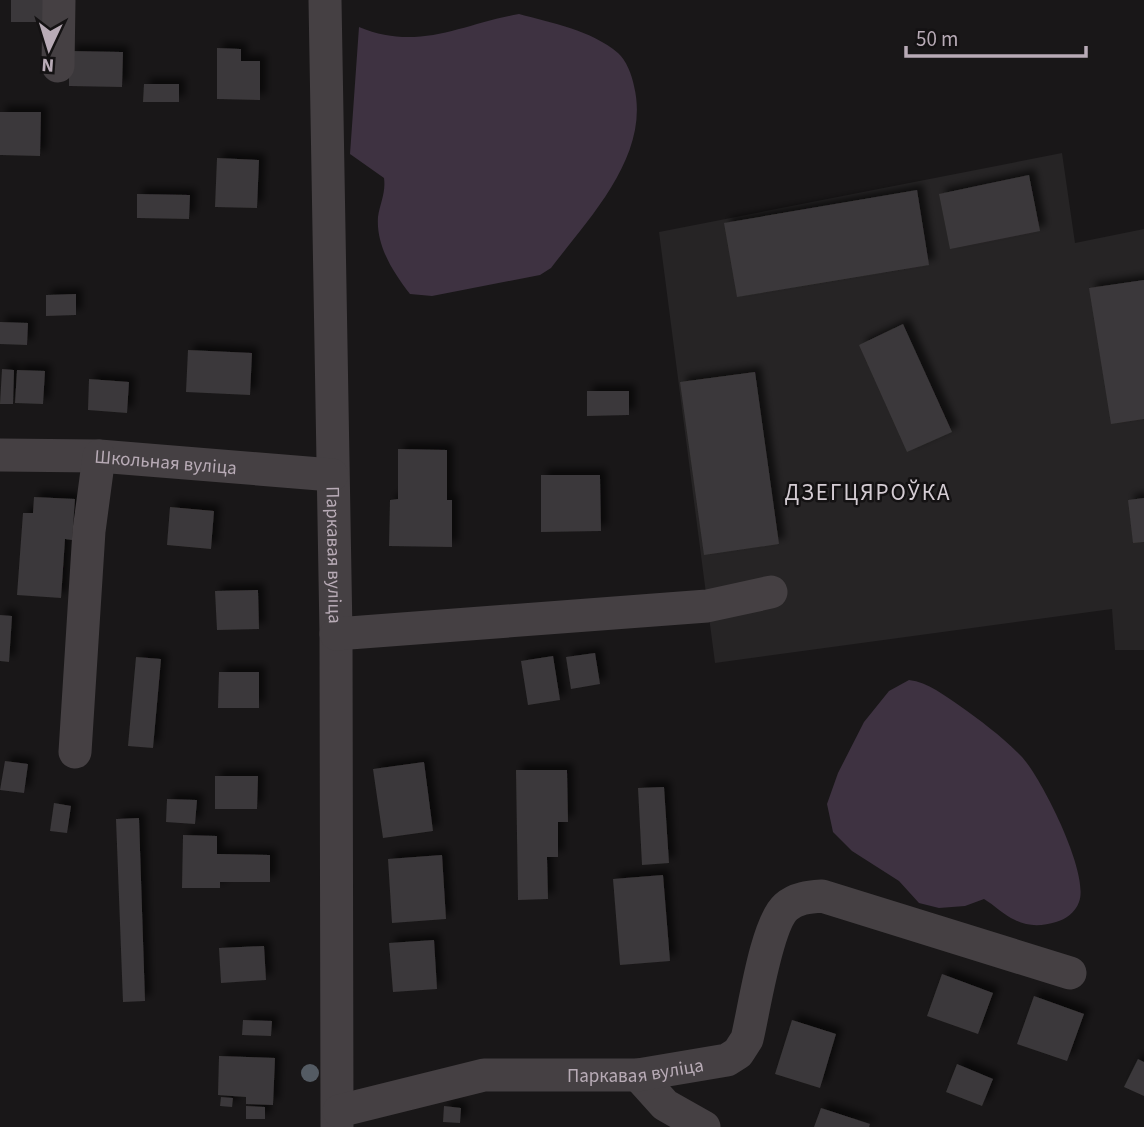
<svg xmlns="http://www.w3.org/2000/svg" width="1144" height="1127" viewBox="0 0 1144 1127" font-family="'Source Sans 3',sans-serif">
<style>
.built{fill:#262425}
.water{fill:#3e3241}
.building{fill:#3b383a;filter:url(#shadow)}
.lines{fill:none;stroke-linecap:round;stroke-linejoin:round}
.minor{stroke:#454043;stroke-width:33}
.tree{fill:#545b63}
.labels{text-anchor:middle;stroke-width:5;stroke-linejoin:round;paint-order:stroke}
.street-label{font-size:19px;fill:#b8abb6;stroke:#141213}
.quarter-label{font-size:23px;letter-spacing:2px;fill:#d4ccd3;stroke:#141213}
</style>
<defs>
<filter id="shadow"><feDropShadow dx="6" dy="-6" stdDeviation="3.5" flood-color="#0009"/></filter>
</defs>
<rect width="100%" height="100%" fill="#191718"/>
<path class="built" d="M1062,153L1075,243L1144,229V650H1115L1112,609L715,663L659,232Z"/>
<path class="water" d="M519,14C552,23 591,30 618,53C626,60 632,75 634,86C651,155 589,218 551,268L540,275L432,296L410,294C393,272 376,246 378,217C380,203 386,193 384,178L350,154L359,27C419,52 461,24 519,14Z
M909,680C928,682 945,696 960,706C981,721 1004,738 1022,757C1042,779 1090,874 1079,902C1075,913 1066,919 1056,922C1043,926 1028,927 1015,920C1004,915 994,905 984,899L965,906L939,908L919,903L899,881L852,851L833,832L827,804L838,773L864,722L889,691Z"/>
<path class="building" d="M11,0H45V22H11Z
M217,48L241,49V61H260V100L217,99Z
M69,51L123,52L122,87L69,86Z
M144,84H179V102H143Z
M0,112H41L40,156L0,155Z
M217,158L259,160L257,208L215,207Z
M1029,175L1040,231L950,249L939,194Z
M917,190L929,265L737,297L724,223Z
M137,194L190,195L189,219L137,218Z
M1144,280V419L1111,424L1089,288Z
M76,294V315L46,316V295Z
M0,322L28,323L27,345L0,344Z
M903,324L952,432L907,452L859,345Z
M188,350L252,353L250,395L186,392Z
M2,369L14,370L13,404H0Z
M17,370L45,371L43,404L15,403Z
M755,372L779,544L704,555L680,382Z
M89,379L129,382L127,413L88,410Z
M587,391H629V415L587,416Z
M398,449L447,450V500H452V547L389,546L390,500L398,499Z
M541,475H600L601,531L541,532Z
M34,497L75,499L72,540L65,539L61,598L17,595L23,513H33Z
M1144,498V542L1133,543L1128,500Z
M170,507L214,511L211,549L167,545Z
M258,590L259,629L217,630L215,591Z
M0,615L12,616L9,662L0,661Z
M595,653L600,684L571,689L566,657Z
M553,656L560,700L528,705L521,661Z
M136,657L161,659L153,748L128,746Z
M219,672H259V708H218Z
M5,761L28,764L24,793L0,790Z
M424,762L433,831L383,838L373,769Z
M516,770H567L568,822H558V857H547L548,899L518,900Z
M215,776H258L257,809H215Z
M664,787L669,863L642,865L638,788Z
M167,799L197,800L195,824L166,822Z
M54,803L71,806L67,833L50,831Z
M139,818L145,1001L123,1002L116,819Z
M183,835L217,836V854L270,855V882H220V888H182Z
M442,855L446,919L392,923L388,859Z
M663,875L670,961L620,965L613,879Z
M434,940L437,989L393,992L389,943Z
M264,946L266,980L221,983L219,948Z
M942,974L993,993L978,1034L927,1016Z
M1034,996L1084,1014L1067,1061L1017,1044Z
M243,1020L272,1021L271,1036L242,1035Z
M792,1020L836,1034L820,1088L775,1074Z
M219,1056L275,1058L273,1105L246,1104V1097L218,1095Z
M1138,1059L1144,1062V1096L1124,1087Z
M957,1064L993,1079L982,1106L946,1092Z
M221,1097L233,1098L232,1107L220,1106Z
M246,1106L265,1107V1119H246Z
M444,1106L461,1108L460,1123L443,1122Z
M821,1108L870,1124L869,1127H814Z"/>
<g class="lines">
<g class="minor">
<path id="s1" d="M325,0L336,634L337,1127"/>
<path d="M58,66L59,0"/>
<path id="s2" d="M0,455L99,456L332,475"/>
<path d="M336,634L707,606L771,592"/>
<path d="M75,752L89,531L99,456"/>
<path d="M638,1075L665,1105L704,1127"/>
<path id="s3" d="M339,1111L484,1075H638L727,1060L738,1053L747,1039C754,1011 766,925 786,907C796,898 809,897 822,896L1070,973"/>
</g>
</g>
<circle class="tree" cx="310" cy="1073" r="9"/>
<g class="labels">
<g class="street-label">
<text dy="7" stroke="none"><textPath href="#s2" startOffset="166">Школьная вуліца</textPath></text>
<text dy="7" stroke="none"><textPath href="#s1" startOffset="555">Паркавая вуліца</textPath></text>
<text dy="7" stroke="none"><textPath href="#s3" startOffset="301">Паркавая вуліца</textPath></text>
</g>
<g class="quarter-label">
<text x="868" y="500">ДЗЕГЦЯРОЎКА</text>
</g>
</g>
<g transform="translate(49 49) rotate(184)" stroke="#141213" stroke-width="5" paint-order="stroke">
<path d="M0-5L12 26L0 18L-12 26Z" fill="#b8abb6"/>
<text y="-10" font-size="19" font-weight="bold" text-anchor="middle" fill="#b8abb6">N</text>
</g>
<path d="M906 46v10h180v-10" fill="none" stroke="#b8abb6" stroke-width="3.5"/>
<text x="916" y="46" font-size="21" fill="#b8abb6" stroke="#141213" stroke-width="5" paint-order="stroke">50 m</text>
</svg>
